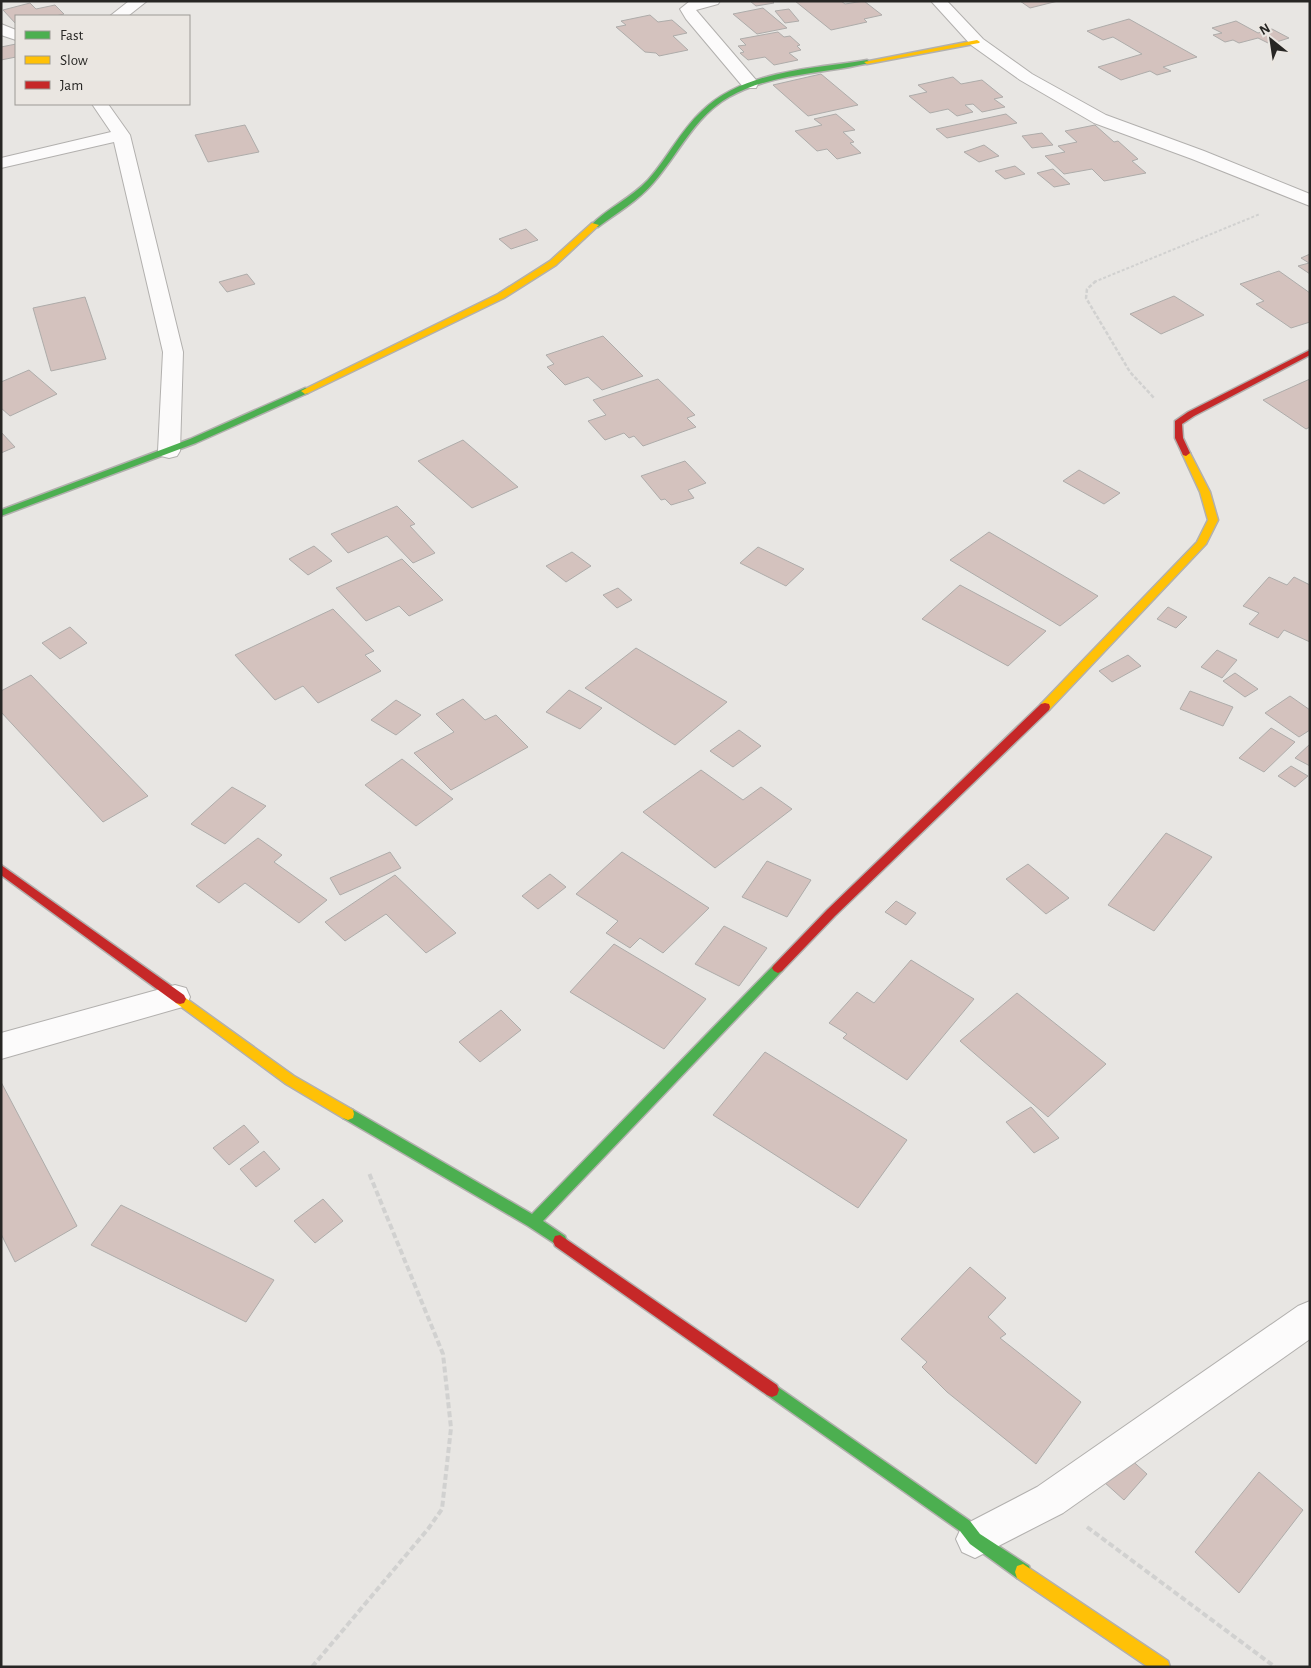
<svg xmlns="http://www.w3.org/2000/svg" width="1311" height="1668" viewBox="0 0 1311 1668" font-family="'Alegreya Sans',sans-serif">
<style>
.building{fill:#d4c2be;stroke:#aeacaa}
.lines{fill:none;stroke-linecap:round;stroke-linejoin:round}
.street-casing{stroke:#b2b0ae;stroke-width:2}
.fast-casing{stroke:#b2b0ae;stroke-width:3}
.slow-casing{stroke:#b2b0ae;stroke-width:3}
.jam-casing{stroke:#b2b0ae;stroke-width:3}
.path-far2{stroke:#d1d1d0;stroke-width:2;stroke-dasharray:3 2;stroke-linecap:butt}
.path-far1{stroke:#d1d1d0;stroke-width:2.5;stroke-dasharray:4 2;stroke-linecap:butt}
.path{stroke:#d1d1d0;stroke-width:4;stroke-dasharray:6 3;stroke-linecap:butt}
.street{fill:#fcfbfb;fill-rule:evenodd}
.fast{fill:#4caf50;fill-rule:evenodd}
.slow{fill:#ffc107;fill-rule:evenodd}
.jam{fill:#c62828;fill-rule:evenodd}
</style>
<rect width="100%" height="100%" fill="#e8e6e3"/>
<path class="building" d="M750,1H772L774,3L756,6Z
M795,1H841L845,4L864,1L882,15L864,19L867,22L831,30Z
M1020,1H1058L1030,8Z
M30,3L36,9L55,5L64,14L56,16H16V24L3,10Z
M763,8L787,28L757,34L733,14Z
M789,9L799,21L785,23L775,11Z
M650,15L658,22L672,20L687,33L673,36L688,50L659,56L656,53L645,52L616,27L626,25L621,21Z
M1129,19L1197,57L1163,67L1171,71L1157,75L1150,71L1121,80L1098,67L1142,54L1113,37L1103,40L1087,31Z
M1236,21L1258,33L1272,29L1289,38L1270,44L1258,38L1239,43L1233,40L1225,42L1213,35L1222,33L1212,28Z
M778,32L784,37L790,36L800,45L797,46L801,50L789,53L798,60L774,65L765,57L748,60L740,53L744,52L738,46L746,45L740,39Z
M16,44V57L1,60V47Z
M821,74L858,105L808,116L773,85Z
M953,77L961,84L982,80L1003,97L994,99L1005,107L982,112L973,104L965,105L973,112L957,116L948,109L930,113L909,96L927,92L918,85Z
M836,114L855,130L843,132L854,142L850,143L861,153L837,159L827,149L817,151L795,131L822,125L814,119Z
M1006,114L1017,123L947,138L936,129Z
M245,125L259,152L208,162L195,135Z
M1095,125L1114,142L1118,141L1138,159L1132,161L1146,173L1104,181L1092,169L1064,174L1045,156L1065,152L1058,146L1077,142L1065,131Z
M1042,133L1053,145L1032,148L1022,136Z
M984,145L999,156L979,162L964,152Z
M1015,166L1025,174L1005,179L995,171Z
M1053,169L1070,184L1054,187L1037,173Z
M526,229L538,240L511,249L499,239Z
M1310,254V274L1298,266L1309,263L1301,258Z
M1279,271L1310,293V322L1291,328L1256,304L1264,301L1240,284Z
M247,274L255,284L227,292L219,282Z
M1174,296L1204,315L1161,334L1130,314Z
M85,297L106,359L51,371L33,308Z
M603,336L643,376L602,390L588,377L565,385L547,367L554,364L546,355Z
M29,370L57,394L10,416L1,408V382Z
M658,379L695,415L687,418L696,427L643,446L634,436L629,438L624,433L605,440L588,421L606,415L593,400Z
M1310,379V427L1306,429L1263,400Z
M1,432L15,447L1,453Z
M463,440L518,487L472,508L418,461Z
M685,461L706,483L688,490L694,498L671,505L665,499L661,500L641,476Z
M1079,470L1120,493L1104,504L1063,481Z
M397,506L415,524L410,526L435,553L413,563L387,536L348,553L331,534Z
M989,532L1098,596L1060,626L950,560Z
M314,546L332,561L308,575L289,559Z
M758,547L804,569L786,586L740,563Z
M572,552L591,566L566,582L546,566Z
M402,559L443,600L409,616L399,606L366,621L336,588Z
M1269,577L1287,585L1294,577L1310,585V642L1284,630L1278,638L1249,624L1259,613L1243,606Z
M960,585L1046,631L1008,666L922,619Z
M618,588L632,600L617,608L603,595Z
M1168,607L1187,617L1176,628L1157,619Z
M333,609L374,651L365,655L381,671L318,703L303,686L275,700L235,655Z
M70,627L87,643L60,659L42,643Z
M636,648L727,702L675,745L585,688Z
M1217,650L1237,660L1222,678L1201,667Z
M1128,655L1141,666L1112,682L1099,671Z
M1235,673L1258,689L1245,697L1223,681Z
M31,675L148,796L103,822L1,712V691Z
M569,690L602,708L580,729L546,712Z
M1190,691L1233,707L1223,726L1180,709Z
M1290,696L1310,710V730L1299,737L1265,713Z
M463,699L485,720L496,715L528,747L451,790L414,753L454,732L436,714Z
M396,700L421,715L396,735L371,720Z
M1271,728L1295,742L1264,772L1239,758Z
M739,730L761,746L733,767L710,751Z
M1310,744V766L1295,758Z
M402,759L453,799L416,826L365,785Z
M1291,766L1308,776L1295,787L1278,776Z
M701,770L743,800L761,787L792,809L715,868L643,812Z
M232,787L266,806L225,844L191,824Z
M1166,833L1212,857L1154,931L1108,905Z
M258,838L282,855L274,862L327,900L299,923L245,883L219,903L196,886Z
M390,852L401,868L340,895L330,878Z
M622,852L709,908L663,953L640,938L630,948L606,933L618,921L576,894Z
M767,861L811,880L787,917L742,897Z
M1028,864L1069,898L1046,914L1006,879Z
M550,874L566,887L538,909L522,896Z
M395,875L456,933L426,953L386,914L345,941L325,922Z
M896,901L916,913L906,925L885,912Z
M724,926L767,948L739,986L695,964Z
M614,944L706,999L664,1049L570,992Z
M911,960L974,999L907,1080L843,1038L847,1034L829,1023L857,992L874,1003Z
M1017,993L1106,1064L1048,1117L960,1041Z
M501,1010L521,1030L480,1062L459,1042Z
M765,1052L907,1140L858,1208L713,1115Z
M1,1082L77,1226L15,1262L1,1234Z
M1031,1107L1059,1138L1034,1153L1006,1122Z
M244,1125L259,1142L229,1165L213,1148Z
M264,1151L280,1169L256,1187L240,1169Z
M323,1199L343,1221L315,1243L294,1221Z
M121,1205L274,1280L246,1322L91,1245Z
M970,1267L1006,1298L988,1317L1006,1334L1000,1338L1081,1402L1036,1464L947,1392L922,1367L927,1362L901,1339Z
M1127,1456L1147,1474L1124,1500L1104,1482Z
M1259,1472L1303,1510L1239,1593L1195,1552Z"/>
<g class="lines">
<defs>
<path id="street" d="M129,1H147L128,16H110Z
M720,1L718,4L696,10L756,80L758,84L756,88H744L686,19L680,9L690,1Z
M931,1H947L983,39L1032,74L1106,115L1204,151L1310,194V206L1192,159L1094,123L1020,80L971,45Z
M1,24L16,30V40L1,35Z
M92,104H108L130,135L183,352L180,451L177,456L169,458L161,456L158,451L163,352L114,142L1,168V158L111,132Z
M175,985L186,988L190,997L186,1006L1,1059V1033Z
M1310,1301V1339L1063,1513L975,1558L962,1552L956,1539L962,1526L1037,1487L1298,1306Z"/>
<path id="fast" d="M867,60L870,62L869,63C823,74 771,73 729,97C695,116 679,153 654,182C639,200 617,213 598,227L591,225C608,208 631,198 648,180C668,158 680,131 702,111C744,70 813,69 867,60Z
M305,388L308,389V393L196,443L1,516V510L190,439Z
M778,963L782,965L784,968L782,971L543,1221L565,1236L567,1241L565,1246L560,1247L528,1226L343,1118L342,1114L343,1110L348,1108L353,1110L532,1214L774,965Z
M772,1383L970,1521L980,1534L1029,1566L1031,1572L1029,1578L1023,1580L1017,1578L970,1544L960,1531L767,1395L765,1390L767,1385Z"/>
<path id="slow" d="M977,40L980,42L979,43L867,64L864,62Z
M592,223L599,225L556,265L504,298L308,393L305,394L301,391L498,294L550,261Z
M1186,450L1190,453L1210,492L1218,520L1206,544L1049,710H1041L1040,707L1041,704L1197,542L1208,520L1200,492L1182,453Z
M180,994L294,1076L353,1110L354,1114L353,1118L348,1120L343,1118L286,1084L176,1003L174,999L176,995Z
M1023,1564L1168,1661L1170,1667H1148L1017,1578L1015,1572L1017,1566Z"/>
<path id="jam" d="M1310,350V355L1194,416L1182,424L1183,438L1190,453L1186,456L1183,455L1175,438V421L1188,412Z
M1045,703L1049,704L1050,707L1049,710L835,916L782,971L778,973L774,971L772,968L774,965L827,910L1041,704Z
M1,865L184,995L186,999L184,1003L180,1004L176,1003L1,875Z
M560,1235L777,1385L779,1390L777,1395L772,1397L767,1395L555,1246L553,1241L555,1236Z"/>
</defs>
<use href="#street" class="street-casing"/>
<use href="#fast" class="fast-casing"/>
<use href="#slow" class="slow-casing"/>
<use href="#jam" class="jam-casing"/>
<path class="path-far2" d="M1094,282L1260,214"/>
<path class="path-far1" d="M1096,281L1087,289L1086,298L1130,372L1155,399"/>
<path class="path" d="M1087,1527L1275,1667
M312,1667L428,1529L442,1509L451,1428L443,1354L369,1173"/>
<use href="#street" class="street"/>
<use href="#fast" class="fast"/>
<use href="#slow" class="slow"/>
<use href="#jam" class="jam"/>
</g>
<rect width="1311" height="1668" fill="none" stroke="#272624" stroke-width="5"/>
<rect x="15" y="15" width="175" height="90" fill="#eae6e1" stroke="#9c9995"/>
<rect x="25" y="31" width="25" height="8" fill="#4caf50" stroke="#9c9995"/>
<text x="60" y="40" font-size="15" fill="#272624">Fast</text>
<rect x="25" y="56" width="25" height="8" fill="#ffc107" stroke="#9c9995"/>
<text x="60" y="65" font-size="15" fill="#272624">Slow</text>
<rect x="25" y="81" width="25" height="8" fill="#c62828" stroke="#9c9995"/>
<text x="60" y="90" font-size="15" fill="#272624">Jam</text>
<g transform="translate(1271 40) rotate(330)" stroke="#eae6e1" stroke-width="4" paint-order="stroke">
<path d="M0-4L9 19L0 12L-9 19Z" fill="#272624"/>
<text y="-8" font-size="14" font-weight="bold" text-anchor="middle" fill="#272624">N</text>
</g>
</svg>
